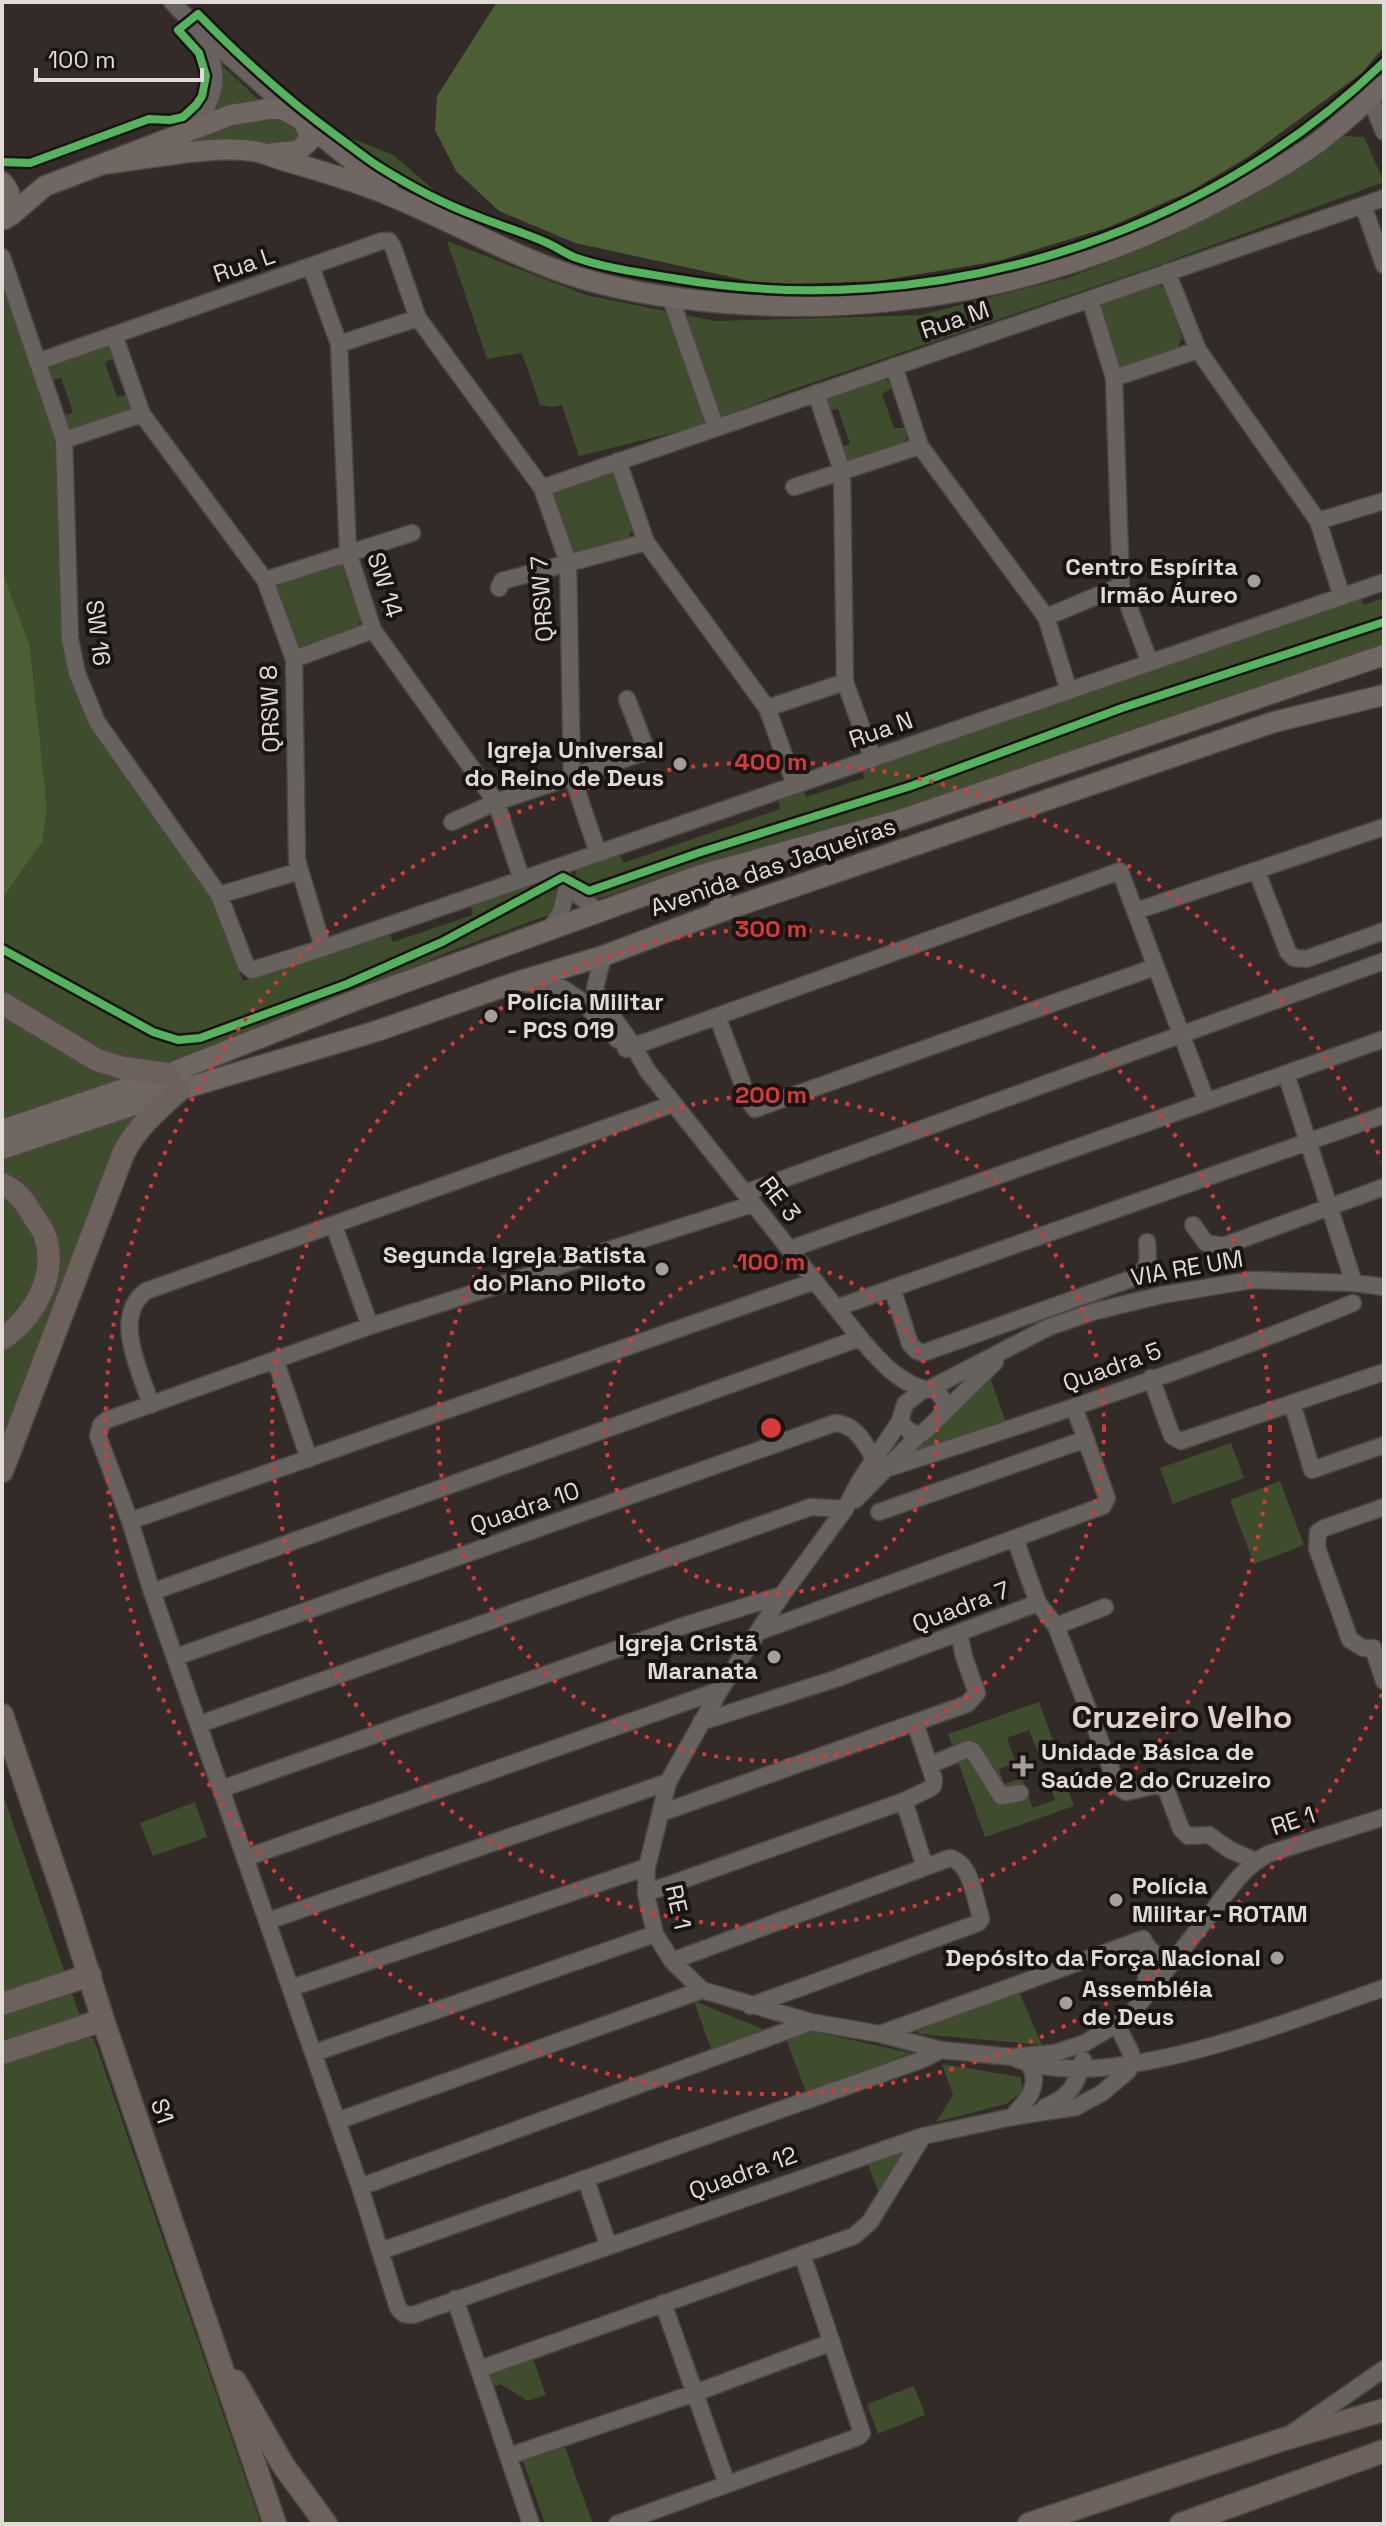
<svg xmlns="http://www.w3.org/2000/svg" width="1386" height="2526" viewBox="0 0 1386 2526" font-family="'Space Grotesk',sans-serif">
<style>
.green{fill:#3e4d2b}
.forest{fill:#4c5e33}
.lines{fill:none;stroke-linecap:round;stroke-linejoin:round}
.minor-casing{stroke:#4d4744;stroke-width:19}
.major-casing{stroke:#4d4744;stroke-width:23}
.highway-casing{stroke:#4d4744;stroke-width:25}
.minor{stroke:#68625f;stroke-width:16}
.major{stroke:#706763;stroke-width:20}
.highway{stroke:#6d615c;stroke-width:22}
.cycleway-casing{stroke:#191411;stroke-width:13}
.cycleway{stroke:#56b35d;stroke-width:8}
.ring{fill:none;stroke:#d73a39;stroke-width:4;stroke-dasharray:4 8}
.poi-dot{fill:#a49d98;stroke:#191411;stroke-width:3}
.labels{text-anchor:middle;stroke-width:8;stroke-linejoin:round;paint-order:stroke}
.street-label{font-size:24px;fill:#e2dad5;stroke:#191411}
.poi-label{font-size:24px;font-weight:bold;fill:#e2dad5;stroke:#191411;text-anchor:end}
.district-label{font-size:32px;font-weight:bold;fill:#e1d2c9;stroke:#191411}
.centre{fill:#d73a39;stroke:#191411;stroke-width:4}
.ring-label{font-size:24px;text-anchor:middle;font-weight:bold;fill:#d73a39;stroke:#191411;stroke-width:8;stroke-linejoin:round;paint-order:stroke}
</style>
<rect width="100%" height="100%" fill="#322b27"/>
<path class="green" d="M219,62L264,105L210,118C222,101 225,82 219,62Z
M264,116L284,122L300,133L296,147L157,152L223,125Z
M1345,136L1364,137L1384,182L1156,266L788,391L696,427L579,456L562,405L552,407L540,405L522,353L487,359L447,241L586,295L715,321L921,315L1070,277L1170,238Z
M347,137L392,154L469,220L385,180L339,139Z
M2,281L56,438L83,708L99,741L211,896L243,981L389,932L393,942L473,915L470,904L543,879L552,881C564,891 558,903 551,914L451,951L296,1018L163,1063L111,1058L2,996V899L43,841L47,807L30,646L2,570Z
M1156,283L1166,290L1182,337L1178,348L1122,367L1118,364L1099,305Z
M103,345L113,350L115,357L105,363L117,397L128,395L130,406L127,411L74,429L66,426L64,416L73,412L61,378L51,380L48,368L50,364Z
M885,378L893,387L882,394L894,428H906L907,438L901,445L847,460L843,458L841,447L850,444L838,409L829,411L825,399Z
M612,472L616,476L634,527L628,538L581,555L571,553L551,494L553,490Z
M341,563L360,619L358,628L301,650L297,648L276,595L277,588L283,581Z
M1361,598L1364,605L1384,598V648L1137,733C1102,736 1071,748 1040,766L774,849L692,867L601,898C585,899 569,885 578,868L619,853L623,863L780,809L778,798L803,789L806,797L864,778L862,769Z
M2,1010L140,1076L2,1125Z
M147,1109L2,1455V1350C37,1327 41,1319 56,1281L14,1179L2,1173V1160Z
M2,1193L17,1205L37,1238L38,1277L26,1307L2,1329Z
M990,1377L1007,1425L900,1462Z
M1231,1443L1244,1478L1173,1504L1160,1468Z
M1280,1481L1304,1545L1254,1564L1230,1500Z
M1039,1702L1058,1754L1041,1760L1029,1730L1007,1738L1016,1763L999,1769L1004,1784L1022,1778L1033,1808L1055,1800L1047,1777L1062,1773L1074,1806L985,1837L948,1734Z
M2,1792L66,1976L2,1998Z
M195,1802L207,1837L153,1856L140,1823Z
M1017,1987L1042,2045L920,2034L912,2027Z
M70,1988L81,2019L2,2046V2011Z
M694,2001L770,2032L712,2052Z
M807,2030L911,2053L806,2092L786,2039Z
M84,2034L94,2039L261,2524H2V2062Z
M942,2064L1021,2077L1022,2092L1006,2104L936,2122L953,2095Z
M909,2150L881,2198L868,2165Z
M533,2359L546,2395L528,2401L500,2384L493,2387L490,2374Z
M914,2386L925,2415L878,2434L867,2404Z
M565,2447L593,2524H545L523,2461Z"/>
<path class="forest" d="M497,2H1384V47L1362,73L1248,157L1191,191L1107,228L998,261L878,281L768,285L575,243L499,211L456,171L435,130L437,96Z
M2,570L30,646L47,807L43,841L2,899Z"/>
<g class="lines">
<defs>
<path id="minor" d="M172,2L200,31L292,112
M1370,98L1384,132
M195,129C215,93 222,78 204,40
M1363,205L1384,265
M2,257L64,440L70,639L77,673L97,722L219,895L246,965L252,970L323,948L1384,582
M311,267L339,344L348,552L373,630L496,802L522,880
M1167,272L1198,350L1318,521L1342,597
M671,299L716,428
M1090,299L1114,378L1121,586L1150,663
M114,335L142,414L265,580L294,659L297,860L323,948
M339,344L418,318
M37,362L382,241H389L393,247L418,318L542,488L568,562L572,776L598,853
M894,366L920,446L1046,617L1069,691
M1114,378L1198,350
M816,393L842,471L845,682L873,759
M64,440L142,414
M618,461L646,542L767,708L795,785
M794,487L920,446
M542,488L1384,198
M1318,521L1384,501
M265,580L412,533
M499,588L502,581L646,542
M1046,617L1121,586
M294,659L373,630
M767,708L845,682
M452,822L496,802L645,752V746L627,699
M559,867L567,887L601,913
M1257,872L1288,952L1294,958L1306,959L1384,931
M219,895L300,871
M1136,911L1384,827
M549,931L561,912L567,887
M603,956L595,988L599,998L633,1045L647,1070L860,1338C878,1359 896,1381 924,1389
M523,983L562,988L583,1002L618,1040
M717,1016L749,1101L755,1109L1155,967
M626,1049L1120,871L1206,1100
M1286,1074L1354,1283
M745,1193L1384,961
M753,1204L370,1326L107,1420L101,1425L98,1436L130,1521L152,1592L360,2187L398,2308L404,2314L413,2315L923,2136L1012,2117L1076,2107L1102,2093L1128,2071L1131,2063V2053L1117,2025
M1193,1225L1206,1243L1223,1246L1384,1187
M334,1226L370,1326
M790,1249L1384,1039
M892,1288L910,1344L917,1351L923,1353L1139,1276C1150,1265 1148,1257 1147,1242
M836,1308L1384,1115
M276,1362L309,1459
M1151,1378L1172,1436L1181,1441L1384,1372
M931,1388L1049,1327L1096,1311L1162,1295L1252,1280L1354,1283L1384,1287
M1292,1403L1312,1470L1384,1445
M151,1405C141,1372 111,1317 146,1291L673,1104
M946,1410L944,1401L936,1390L924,1389L905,1404L900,1421C906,1429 909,1432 919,1435L925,1431L995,1362
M900,1421L859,1482L845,1509L782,1595L720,1690L668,1782L647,1867L646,1893L655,1934L672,1961L702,1990L811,2022L880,2034L941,2050L1012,2057L1055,2053L1085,2043L1127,2018C1156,1985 1181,1950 1209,1916C1228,1892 1240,1869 1268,1854L1384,1817
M885,1469C1043,1419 1200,1366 1353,1303
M855,1500L919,1435
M1384,1507L1324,1528L1318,1532L1317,1548L1350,1640L1363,1648H1373L1384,1681
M879,1512L1086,1439
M130,1521L815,1281
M1015,1539L1038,1603
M152,1592L860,1338
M1056,1626L1105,1607
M758,1632L1103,1506L1107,1498L1074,1407
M176,1657L835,1423C856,1424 865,1444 875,1460
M701,1722L835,1679L1038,1603L1056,1626L1118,1787L1126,1792C1140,1791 1154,1781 1166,1789L1181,1829L1188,1836L1209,1835L1230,1850L1256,1861
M200,1724L811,1507L845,1509
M930,1765L968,1749L973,1751L1001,1796L1020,1793
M221,1789L686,1625L782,1595
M904,1801L925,1867
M661,1813L967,1704L977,1693L964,1657L959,1633
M245,1858L720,1690
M646,1893L904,1801L929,1789L933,1786L934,1779L915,1723
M268,1921L668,1782
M672,1961L950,1858C971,1863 974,1896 980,1914L981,1919L978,1923L750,2006
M291,1988L647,1867
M1145,1997L1148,1949
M880,2034L1143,1939C1151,1955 1159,1957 1176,1957
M314,2053L655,1934
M1017,2059C1108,2096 1293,2019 1384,1988
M1045,2107C1069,2097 1077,2085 1083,2060
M1012,2117C1027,2101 1042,2085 1029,2064
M337,2121L702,1990
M586,2180L608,2244
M360,2187L811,2022
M381,2251L921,2060L941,2050
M455,2299L531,2524
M663,2303L727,2484
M480,2369L854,2236L870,2222L923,2136
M1293,2432L1384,2369
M509,2456L695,2393L832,2342
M617,2524L858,2437L862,2433L802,2254"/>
<path id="major" d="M274,153L298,151L308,142V130L302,120
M103,164C148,159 210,145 253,151C264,152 275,158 286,161C325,172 365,184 403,201C457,224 509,254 565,273C617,291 673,299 726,303C903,317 1073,279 1228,196C1259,180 1289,163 1317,143C1340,126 1362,105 1384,85
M2,182C11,192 17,210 5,219
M10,216L45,186L231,115L269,109H282L302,120L388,189
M701,875C717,885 727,895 717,913
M2,1130L168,1074L361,998L701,875L900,820L1384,655
M2,1149L179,1090L377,1031L517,982L603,956L717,913L1274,722L1384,695"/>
<path id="highway" d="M2,1003L97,1060L123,1068L168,1074
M2,1184C16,1190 25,1201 32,1214C36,1221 43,1229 45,1236C58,1276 34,1317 2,1339
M2,1471L123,1154C136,1127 158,1110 179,1090
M2,1715L64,1896L103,2020L275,2524
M2,2004L90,1975
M2,2053L103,2020
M235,2381L283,2465L326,2524
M1029,2524L1281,2440L1384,2410
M1181,2524L1384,2451"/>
</defs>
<use href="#minor" class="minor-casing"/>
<use href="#major" class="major-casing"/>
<use href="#highway" class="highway-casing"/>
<use href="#minor" class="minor"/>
<use href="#major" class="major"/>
<use href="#highway" class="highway"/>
<defs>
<path id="cycleway" d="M2,162L30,163L149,119L170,120L183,117L196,105L202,96L206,76L199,53L178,30L198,14C242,59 287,100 338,137C352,147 366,159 381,168C410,186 444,204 476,216C499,225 522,232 545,242C555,246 564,253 574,257C607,269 644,273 678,279C930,322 1200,240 1384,62
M2,949L153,1032L178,1040L200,1038L347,984L442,942L563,877L589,891L701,852L911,786L1122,708L1384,622"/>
</defs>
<use href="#cycleway" class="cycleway-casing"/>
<use href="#cycleway" class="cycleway"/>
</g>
<g class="ring">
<circle cx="771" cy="1428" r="166"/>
<circle cx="771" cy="1428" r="333"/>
<circle cx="771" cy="1428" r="499"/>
<path d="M1382 1694A666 666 0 1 1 1382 1162"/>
</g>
<g class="poi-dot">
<circle cx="1254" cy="581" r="8"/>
<circle cx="680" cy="764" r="8"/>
<circle cx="491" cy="1016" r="8"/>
<circle cx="662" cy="1269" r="8"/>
<circle cx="774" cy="1657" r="8"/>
<path d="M1019 1754h8v8h8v8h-8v8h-8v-8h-8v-8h8z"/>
<circle cx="1116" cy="1900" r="8"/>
<circle cx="1277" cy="1958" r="8"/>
<circle cx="1066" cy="2003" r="8"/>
</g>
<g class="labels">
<g class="street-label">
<text transform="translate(244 265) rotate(-19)" y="8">Rua L</text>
<text transform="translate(955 320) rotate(-19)" y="8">Rua M</text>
<text transform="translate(385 585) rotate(72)" y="8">SW 14</text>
<text transform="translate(542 599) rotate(-94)" y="8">QRSW 7</text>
<text transform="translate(98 633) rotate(83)" y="8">SW 16</text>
<text transform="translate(270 709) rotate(-92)" y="8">QRSW 8</text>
<text transform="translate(881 730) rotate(-19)" y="8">Rua N</text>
<text transform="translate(773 867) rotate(-19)" y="8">Avenida das Jaqueiras</text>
<text transform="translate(780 1199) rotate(52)" y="8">RE 3</text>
<text transform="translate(1187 1268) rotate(-10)" y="8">VIA RE UM</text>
<text transform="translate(1112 1367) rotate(-20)" y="8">Quadra 5</text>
<text transform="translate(525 1508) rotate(-19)" y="8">Quadra 10</text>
<text transform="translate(961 1607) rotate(-21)" y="8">Quadra 7</text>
<text transform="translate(1293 1821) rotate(-18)" y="8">RE 1</text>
<text transform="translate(678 1907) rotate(77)" y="8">RE 1</text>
<text transform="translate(162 2111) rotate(71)" y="8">S1</text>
<text transform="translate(743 2173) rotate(-20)" y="8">Quadra 12</text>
</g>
<g class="poi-label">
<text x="1238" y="575">Centro Espírita<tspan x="1238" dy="28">Irmão Áureo</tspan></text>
<text x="664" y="758">Igreja Universal<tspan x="664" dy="28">do Reino de Deus</tspan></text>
<text x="507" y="1010" text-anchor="start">Polícia Militar<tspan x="507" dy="28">- PCS 019</tspan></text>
<text x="646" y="1263">Segunda Igreja Batista<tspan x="646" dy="28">do Plano Piloto</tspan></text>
<text x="758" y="1651">Igreja Cristã<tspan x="758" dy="28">Maranata</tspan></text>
<text x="1041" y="1760" text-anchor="start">Unidade Básica de<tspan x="1041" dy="28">Saúde 2 do Cruzeiro</tspan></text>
<text x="1132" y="1894" text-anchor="start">Polícia<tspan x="1132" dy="28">Militar - ROTAM</tspan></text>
<text x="1261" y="1966">Depósito da Força Nacional</text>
<text x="1082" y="1997" text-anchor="start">Assembléia<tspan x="1082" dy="28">de Deus</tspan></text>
</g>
<g class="district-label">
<text x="1182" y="1728">Cruzeiro Velho</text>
</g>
</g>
<circle cx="771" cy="1428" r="12" class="centre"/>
<g class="ring-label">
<text x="771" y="770">400 m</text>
<text x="771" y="937">300 m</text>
<text x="771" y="1103">200 m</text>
<text x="771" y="1270">100 m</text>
</g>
<rect width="1386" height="2526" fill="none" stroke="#e2dad5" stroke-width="8"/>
<path d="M36 68v12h166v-12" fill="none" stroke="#e2dad5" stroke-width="4"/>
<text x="48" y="68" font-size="24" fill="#e2dad5" stroke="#191411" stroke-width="6" paint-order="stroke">100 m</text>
</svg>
